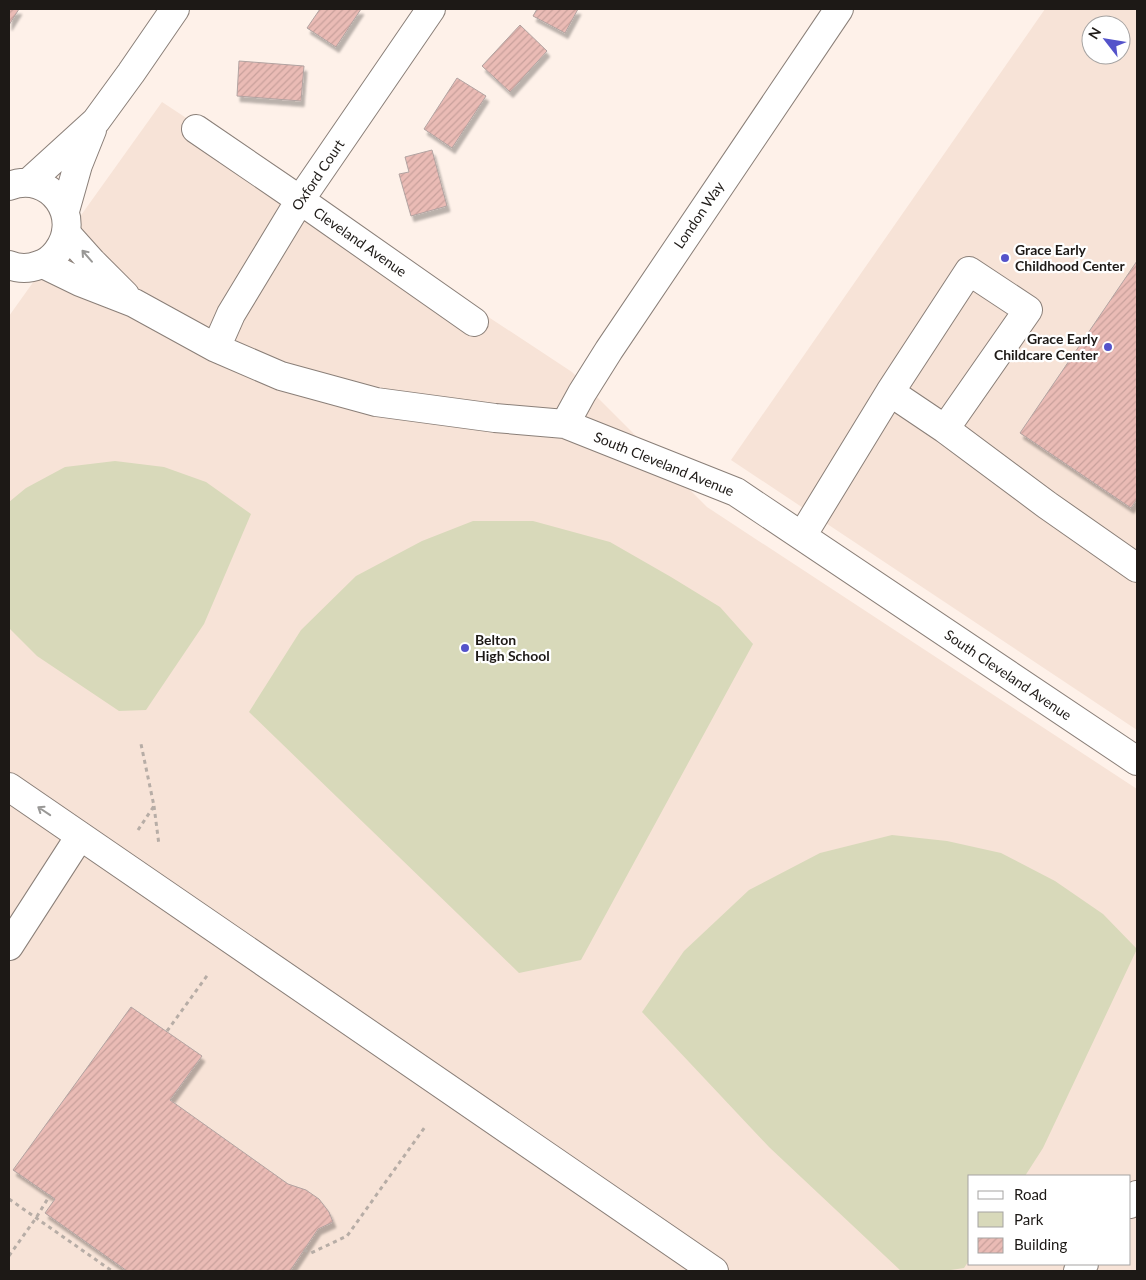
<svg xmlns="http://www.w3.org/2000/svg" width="1146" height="1280" viewBox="0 0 1146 1280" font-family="Lato,sans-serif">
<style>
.built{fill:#f7e3d7;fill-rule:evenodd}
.park{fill:#d8d9ba}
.building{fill:url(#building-hatch);stroke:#b2a3a1;filter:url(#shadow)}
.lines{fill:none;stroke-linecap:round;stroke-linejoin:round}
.minor-casing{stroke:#8a7f78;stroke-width:30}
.major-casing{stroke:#8a7f78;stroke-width:30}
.path{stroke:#b7ada6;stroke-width:3;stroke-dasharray:4 4;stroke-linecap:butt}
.minor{stroke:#fff;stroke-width:28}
.major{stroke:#fff;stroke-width:28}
.oneway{stroke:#999896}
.poi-dot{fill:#5453ca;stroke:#fff;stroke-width:2}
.labels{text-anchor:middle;stroke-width:4.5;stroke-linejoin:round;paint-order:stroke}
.street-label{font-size:14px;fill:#1d1916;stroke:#fff}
.poi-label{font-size:14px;font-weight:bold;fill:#1d1916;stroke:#fff;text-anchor:start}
</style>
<defs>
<pattern id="building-hatch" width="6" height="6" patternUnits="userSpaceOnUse" patternTransform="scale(1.25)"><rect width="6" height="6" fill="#eabbb5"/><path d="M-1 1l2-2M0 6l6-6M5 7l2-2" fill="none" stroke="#c8a09b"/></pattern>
<filter id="shadow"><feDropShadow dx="3" dy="5.5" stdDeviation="1" flood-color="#0004"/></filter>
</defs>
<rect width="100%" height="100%" fill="#fef1e9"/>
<path class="built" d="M1045,9H1137V730L731,460ZM1091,25H1121V55H1091Z
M162,102L572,372L707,507L1137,789V1271H9V316ZM970,1176H1130V1264H970Z"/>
<path class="park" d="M115,461L164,467L206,482L251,514L204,624L146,710L119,711L37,656L9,628V502L26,488L65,467Z
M473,521H533L610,542L671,577L720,607L753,644L581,960L519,973L249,712L301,630L356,576L422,541Z
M892,835L947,841L1001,853L1055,881L1103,914L1137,949L1043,1148L1025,1176H970V1259L964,1268L944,1271H901L769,1147L642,1012L684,951L749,890L820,853Z"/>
<path class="building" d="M9,9H19L9,25Z
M320,9H361L336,47L307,28Z
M537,9H578L565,33L533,16Z
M520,25L547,51L510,92L482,66Z
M239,61L304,66L301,101L237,96Z
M457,78L486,96L452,148L424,129Z
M432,150L447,206L411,216L399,174L409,172L405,157Z
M1137,261V499L1131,508L1020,433Z
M131,1007L202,1056L170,1100L288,1184L306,1190L319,1199L329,1212L333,1222L318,1229L290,1271H127L45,1213L55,1199L13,1170Z"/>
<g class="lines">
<defs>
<path id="minor" d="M196,129L300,200L474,322
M66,233L92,262L125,295
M43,264L80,282L134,303L216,348L281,376L376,402L495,418L565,424L736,492L1137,761
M216,348L231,314L300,200L431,9
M890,392L969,271L1028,310L945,429
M565,424L582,393L609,350L839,9
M802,536L890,392L945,429L1047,505L1137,568
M9,787L714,1271
M9,946L80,836
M1130,1204L1137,1195
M1078,1271L1084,1264"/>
<path id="major" d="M29,182L96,121L131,73L175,9
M9,186C50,170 84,217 57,252C53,257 46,263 39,265C29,269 19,269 9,265
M65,211L78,165L92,130"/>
</defs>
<use href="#minor" class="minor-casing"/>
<use href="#major" class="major-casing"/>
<path class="path" d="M154,806L159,845
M138,830L154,806L141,744
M167,1031L209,973
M9,1199L112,1271
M304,1250L311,1253L347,1236L425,1127
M9,1256L36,1218L50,1195"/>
<use href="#minor" class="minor"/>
<use href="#major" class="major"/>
</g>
<defs><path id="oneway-shaft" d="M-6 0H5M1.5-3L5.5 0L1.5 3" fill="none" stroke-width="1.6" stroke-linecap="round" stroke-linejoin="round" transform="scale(1.25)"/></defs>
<g class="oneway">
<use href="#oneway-shaft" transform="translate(87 256) rotate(-131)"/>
<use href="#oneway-shaft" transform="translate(44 811) rotate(-146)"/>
</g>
<g class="poi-dot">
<circle cx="1005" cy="258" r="5"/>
<circle cx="1108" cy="347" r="5"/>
<circle cx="465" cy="648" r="5"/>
</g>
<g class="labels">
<g class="street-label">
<text transform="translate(318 175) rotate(-56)" y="5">Oxford Court</text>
<text transform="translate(699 215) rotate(-56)" y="5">London Way</text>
<text transform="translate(360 242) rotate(35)" y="5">Cleveland Avenue</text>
<text transform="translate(664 464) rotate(22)" y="5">South Cleveland Avenue</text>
<text transform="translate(1008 675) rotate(34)" y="5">South Cleveland Avenue</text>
</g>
<g class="poi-label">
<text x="1015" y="255">Grace Early<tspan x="1015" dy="16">Childhood Center</tspan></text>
<text x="1098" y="344" text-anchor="end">Grace Early<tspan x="1098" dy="16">Childcare Center</tspan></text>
<text x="475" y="645">Belton<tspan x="475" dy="16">High School</tspan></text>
</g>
</g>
<rect width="1146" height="1280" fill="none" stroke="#1d1916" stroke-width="20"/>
<rect x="968" y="1175" width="162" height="90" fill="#ffffff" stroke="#a5a3a2"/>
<rect x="978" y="1191" width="25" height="8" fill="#ffffff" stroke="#a5a3a2"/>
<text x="1014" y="1200" font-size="15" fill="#1d1916">Road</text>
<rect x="978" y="1212" width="25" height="15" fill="#d8d9ba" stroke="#a5a3a2"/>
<text x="1014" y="1225" font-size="15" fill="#1d1916">Park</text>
<rect x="978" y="1238" width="25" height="15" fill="url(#building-hatch)" stroke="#a5a3a2"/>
<text x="1014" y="1250" font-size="15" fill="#1d1916">Building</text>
<g transform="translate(1106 40) rotate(301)"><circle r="24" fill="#ffffff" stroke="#a5a3a2"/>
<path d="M0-4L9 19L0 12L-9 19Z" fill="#5453ca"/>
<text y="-8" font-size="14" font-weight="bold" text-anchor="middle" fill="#1d1916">N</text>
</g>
</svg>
